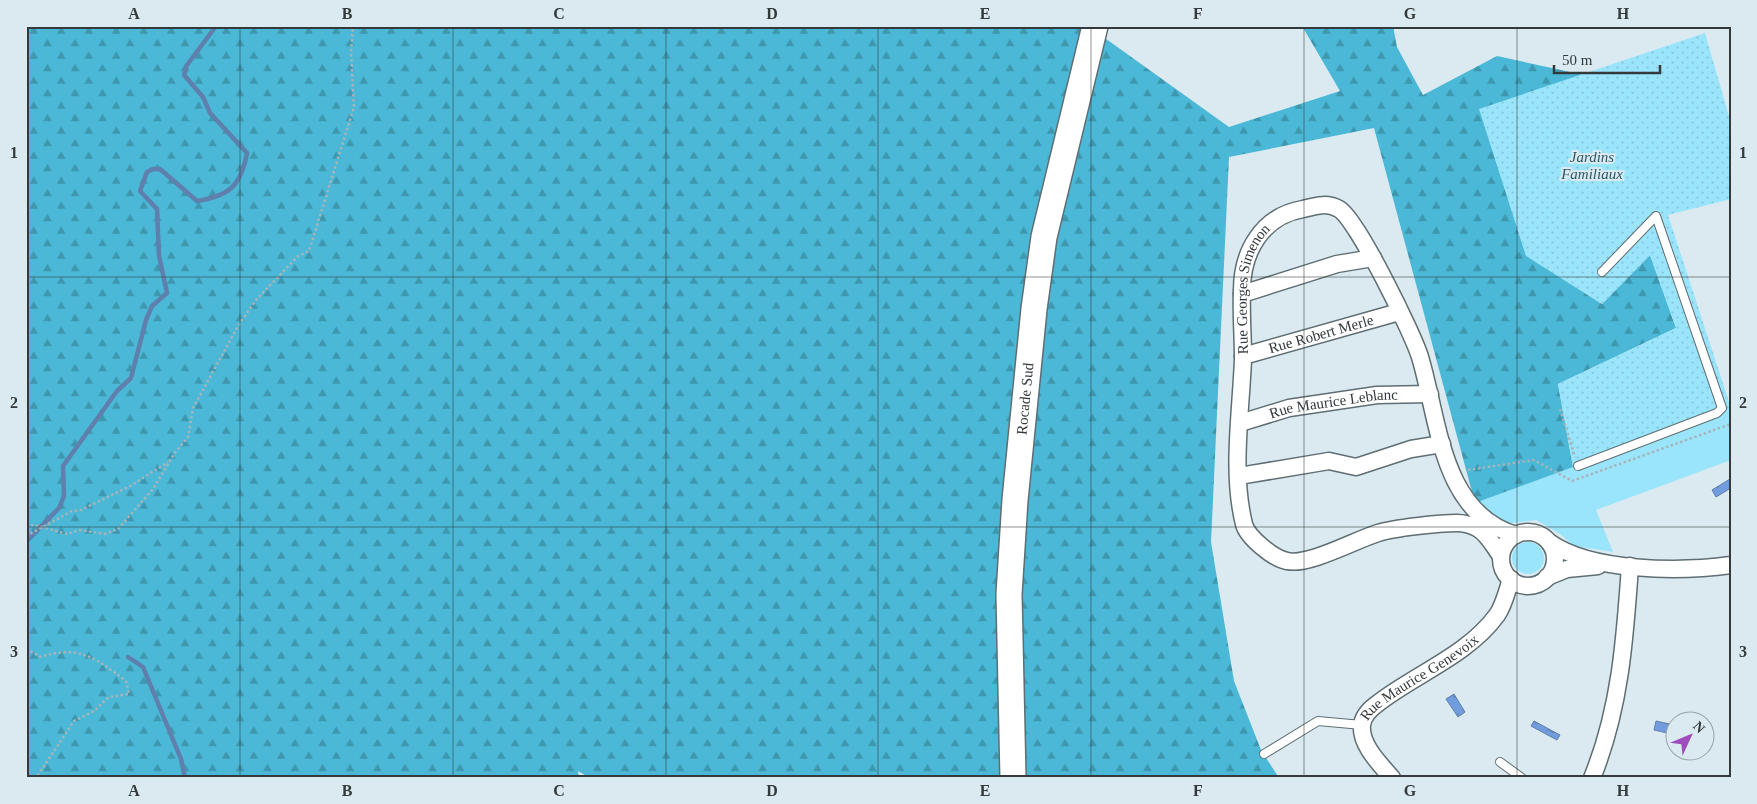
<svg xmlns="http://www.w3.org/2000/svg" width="1757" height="804" viewBox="0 0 1757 804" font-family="Georgia,serif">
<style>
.grass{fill:#9ae5fc}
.forest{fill:url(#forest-firs)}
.garden{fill:url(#garden-dots)}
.water{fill:url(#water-ripples);stroke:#5f7fad}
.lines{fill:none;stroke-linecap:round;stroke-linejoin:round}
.stream{stroke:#5f7fad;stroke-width:4.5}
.service-casing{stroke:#5f6e72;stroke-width:10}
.minor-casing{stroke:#5f6e72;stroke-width:19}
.primary-casing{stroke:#5f6e72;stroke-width:28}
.path{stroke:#a7b4b9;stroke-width:2.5;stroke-dasharray:2.5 2.5;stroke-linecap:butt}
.service{stroke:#fff;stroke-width:8}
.minor{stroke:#fff;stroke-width:16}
.primary{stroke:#fff;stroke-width:25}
.grid{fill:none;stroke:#343a3c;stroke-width:1;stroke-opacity:0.55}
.labels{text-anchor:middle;stroke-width:4;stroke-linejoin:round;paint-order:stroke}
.park-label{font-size:15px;font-style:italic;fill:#2a5866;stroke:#daeaf0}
.street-label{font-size:15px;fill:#343a3c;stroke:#daeaf0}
.neatline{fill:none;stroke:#343a3c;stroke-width:2}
.grid-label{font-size:16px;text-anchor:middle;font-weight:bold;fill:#343a3c}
</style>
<defs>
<pattern id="forest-firs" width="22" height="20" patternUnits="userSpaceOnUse" patternTransform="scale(1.25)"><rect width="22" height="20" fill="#4ab8d6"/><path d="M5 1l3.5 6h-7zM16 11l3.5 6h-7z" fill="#3e97af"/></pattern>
<pattern id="garden-dots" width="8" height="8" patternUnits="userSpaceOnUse" patternTransform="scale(1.25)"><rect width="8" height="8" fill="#9ae5fc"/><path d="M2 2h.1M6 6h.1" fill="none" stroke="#85c5d9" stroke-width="1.8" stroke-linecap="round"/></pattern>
<pattern id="water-ripples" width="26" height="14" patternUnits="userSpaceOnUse" patternTransform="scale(1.25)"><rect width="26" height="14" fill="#719dde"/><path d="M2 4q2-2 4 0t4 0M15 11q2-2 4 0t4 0" fill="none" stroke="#5e81b5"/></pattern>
</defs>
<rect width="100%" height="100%" fill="#daeaf0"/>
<path class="grass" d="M1731,408V460L1596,510L1613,552L1574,546L1560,534L1536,520L1506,524L1475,503Z
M1512 558a16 16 0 1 1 32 0a16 16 0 1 1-32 0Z"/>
<path class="forest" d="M26,26H1088L1229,127L1340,91L1302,26H1393L1397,47L1423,95L1497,56L1593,77L1483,120L1526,255L1602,304L1650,255L1676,328L1558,384L1573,467L1475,503L1374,128L1229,157L1211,542L1234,681L1261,750L1279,778H590L578,771L579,778H26Z"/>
<path class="garden" d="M1705,33L1731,123V199L1668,215L1731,408L1573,467L1558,384L1676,328L1650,255L1602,304L1526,256L1479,109Z"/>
<path class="water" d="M1730,479L1731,488L1716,497L1712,490Z
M1454,694L1465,712L1458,717L1446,699Z
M1534,721L1560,735L1557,740L1531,726Z
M1656,721L1674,725L1672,734L1654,730Z"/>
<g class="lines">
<path class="stream" d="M26,542L59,508L64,496L63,466L117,391L131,378L146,320L152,306L167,293L159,256L157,209L140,191L147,172L153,169H160L197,201C229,196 241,186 247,153L210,113L203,97L184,75L187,65L216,26
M128,657L143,667L181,759L185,778"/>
<defs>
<path id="service" d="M1578,466L1717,413L1722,408L1656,216L1602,272
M1264,754L1318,721L1362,725
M1500,762L1522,778"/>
<g id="minor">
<path d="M1242,294L1337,264L1373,258"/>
<path id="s1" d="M1243,356L1399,312"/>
<path id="s2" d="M1240,423L1289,408L1377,395L1430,394"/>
<path d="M1239,476L1329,461L1356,467L1411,449L1442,444"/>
<circle cx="1528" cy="559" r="27"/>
<path d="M1549,542C1591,572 1680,572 1731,565"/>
<path id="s3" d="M1501,556C1494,547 1488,534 1477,528C1471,525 1463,523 1457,523C1439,523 1394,528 1378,533C1355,540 1309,566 1287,561C1274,559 1247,537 1244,524C1231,472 1241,412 1243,359C1243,336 1241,313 1242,290C1242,252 1262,216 1303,209C1315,206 1327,202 1339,209C1357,219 1413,334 1420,357C1439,420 1441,513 1516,535"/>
<path d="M1547,577L1567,569L1598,566"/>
<path id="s4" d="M1392,778C1380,764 1360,745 1362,725C1363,717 1370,709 1377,704C1415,674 1467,656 1497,615C1504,605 1507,591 1511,579"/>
<path d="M1592,778C1620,710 1625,639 1630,566"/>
</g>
<g id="primary">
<path id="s5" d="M1013,778L1009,594L1015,500L1034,309L1044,237L1095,26"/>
</g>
</defs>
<use href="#service" class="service-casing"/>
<use href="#minor" class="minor-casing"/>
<use href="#primary" class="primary-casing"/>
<path class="path" d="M1560,409L1575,457
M1468,470L1534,460L1572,481L1731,424
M26,526L34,525L67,534L80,530L105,534L118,529L153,489L174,454L188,437L193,408L238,326L256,300L298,256L309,251L354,107L351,52L353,26
M26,536L72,511L81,510L132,485L168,462
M26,649L41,657C79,644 97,659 126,681L129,694L109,697L94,711L74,721L36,778"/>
<use href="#service" class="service"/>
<use href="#minor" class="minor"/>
<use href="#primary" class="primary"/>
</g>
<path class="grid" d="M240,26V778M453,26V778M666,26V778M878,26V778M1091,26V778M1304,26V778M1517,26V778M26,277H1731M26,527H1731"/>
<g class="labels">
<g class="park-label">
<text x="1592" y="162">Jardins<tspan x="1592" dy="17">Familiaux</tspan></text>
</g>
<g class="street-label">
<text dy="5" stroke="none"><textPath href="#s3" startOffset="530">Rue Georges Simenon</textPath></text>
<text dy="5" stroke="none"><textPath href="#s1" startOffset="81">Rue Robert Merle</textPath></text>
<text dy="5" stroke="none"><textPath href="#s5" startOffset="380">Rocade Sud</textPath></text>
<text dy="5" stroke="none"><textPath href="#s2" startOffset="96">Rue Maurice Leblanc</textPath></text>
<text dy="5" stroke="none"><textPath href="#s4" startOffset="139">Rue Maurice Genevoix</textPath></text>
</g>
</g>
<rect width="1757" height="804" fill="none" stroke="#daeaf0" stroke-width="55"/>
<g transform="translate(1690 736) rotate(46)"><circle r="24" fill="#daeaf0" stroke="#98a4a8"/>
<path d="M0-4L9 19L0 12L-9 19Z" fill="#9f4dbc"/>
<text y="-8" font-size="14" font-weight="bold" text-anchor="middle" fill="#343a3c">N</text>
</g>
<path d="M1554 65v8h106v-8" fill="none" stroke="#343a3c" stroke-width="2.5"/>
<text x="1562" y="65" font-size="15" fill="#343a3c" stroke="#daeaf0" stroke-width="4" paint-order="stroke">50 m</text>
<rect x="28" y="28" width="1702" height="748" class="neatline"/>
<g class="grid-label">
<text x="134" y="19">A</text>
<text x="347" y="19">B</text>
<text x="559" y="19">C</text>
<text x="772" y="19">D</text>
<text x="985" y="19">E</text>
<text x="1198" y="19">F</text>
<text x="1410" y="19">G</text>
<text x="1623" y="19">H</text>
<text x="14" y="158">1</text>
<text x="1743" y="158">1</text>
<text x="14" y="408">2</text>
<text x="1743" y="408">2</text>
<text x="14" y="657">3</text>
<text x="1743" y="657">3</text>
<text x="134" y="796">A</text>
<text x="347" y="796">B</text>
<text x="559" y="796">C</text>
<text x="772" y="796">D</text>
<text x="985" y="796">E</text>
<text x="1198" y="796">F</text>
<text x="1410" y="796">G</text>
<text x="1623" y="796">H</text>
</g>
</svg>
